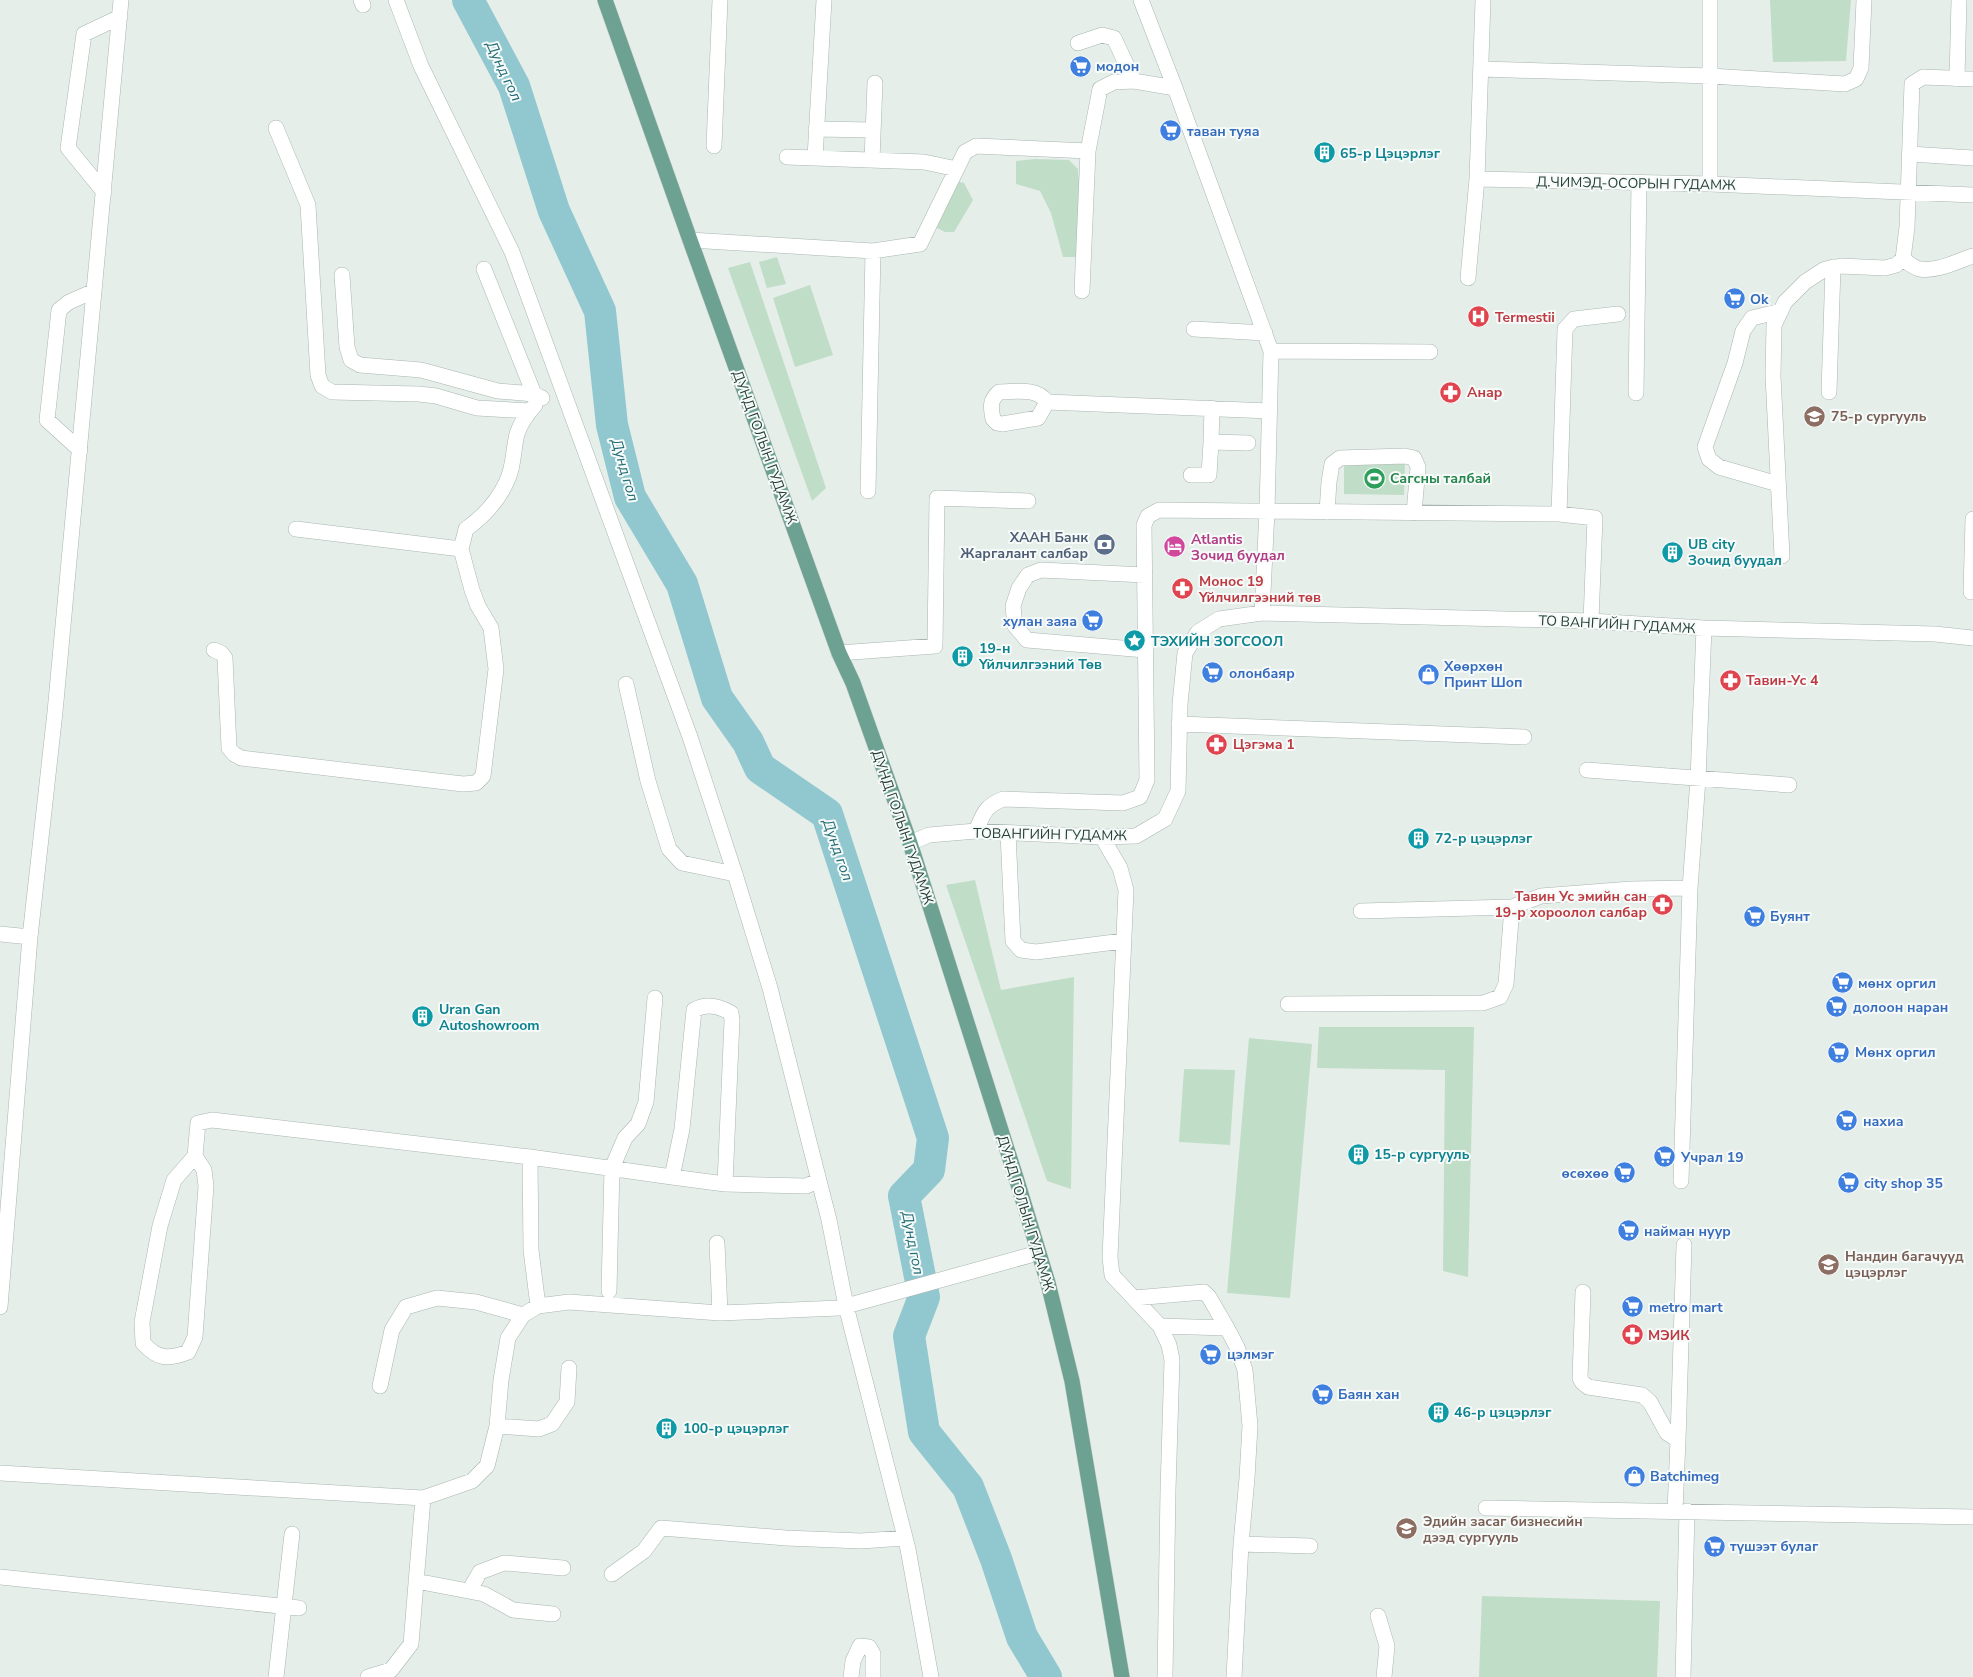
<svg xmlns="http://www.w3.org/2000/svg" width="1973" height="1677" viewBox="0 0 1973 1677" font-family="'Nunito Sans',sans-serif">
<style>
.green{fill:#c0ddc7}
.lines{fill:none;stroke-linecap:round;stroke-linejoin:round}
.river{stroke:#91c8cf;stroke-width:32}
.minor-casing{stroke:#a8b6b1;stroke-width:16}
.major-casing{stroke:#c2c9c7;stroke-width:16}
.minor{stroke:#fff;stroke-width:15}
.major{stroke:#6da191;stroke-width:15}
.labels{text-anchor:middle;stroke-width:4;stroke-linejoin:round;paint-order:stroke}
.shop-label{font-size:14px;font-weight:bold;fill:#366cbe;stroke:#f6faf8;text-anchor:start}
.culture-label{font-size:14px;font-weight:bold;fill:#0d838f;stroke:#f6faf8;text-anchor:start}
.street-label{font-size:14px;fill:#253f37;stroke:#f6faf8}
.health-label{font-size:14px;font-weight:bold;fill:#be3a42;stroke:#f6faf8;text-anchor:start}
.education-label{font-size:14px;font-weight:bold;fill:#785e54;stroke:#f6faf8;text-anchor:start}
.leisure-label{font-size:14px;font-weight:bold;fill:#27864d;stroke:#f6faf8;text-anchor:start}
.service-label{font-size:14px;font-weight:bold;fill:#4e5e75;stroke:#f6faf8;text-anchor:end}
.hotel-label{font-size:14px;font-weight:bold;fill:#b23c85;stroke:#f6faf8;text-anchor:start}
.water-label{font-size:15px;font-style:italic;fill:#226d78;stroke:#f6faf8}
</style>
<rect width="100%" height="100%" fill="#e6eeea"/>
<path class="green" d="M1770,0H1851L1846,61L1773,62Z
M1035,159L1069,160L1078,169L1081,205L1080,253L1075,257H1063L1051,213L1040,191L1016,184V161Z
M955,181L964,183L973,200L954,232H945L931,225Z
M777,257L786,284L767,288L759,262Z
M750,262L826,488L812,501L728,268Z
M810,285L833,355L795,367L773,298Z
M1405,462L1404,495L1344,494V463Z
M975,880L1001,990L1074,977L1071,1189L1047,1181L946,885Z
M1319,1027H1474L1468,1277L1443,1271L1445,1070L1317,1068Z
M1249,1038L1312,1044L1290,1298L1227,1293Z
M1184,1069L1235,1070L1230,1145L1179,1142Z
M1482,1596L1660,1601L1657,1677H1479Z"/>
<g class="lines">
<path class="river" d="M468,0L514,86L554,211L600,311L612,425L630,497L682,584L717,698L748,742L760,768L827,814L933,1138L929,1170L904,1196L924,1297L909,1336L924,1432L968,1487L996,1559L1022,1637L1046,1677"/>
<defs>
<path id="minor" d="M361,0L363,5
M396,0L421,66L512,252L690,737L735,874L770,988L829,1220L846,1306L908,1549L931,1677
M1141,0L1175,88L1271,351L1267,511L1262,613
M1483,0L1477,179L1710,184L1973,195
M1078,43L1102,35L1114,38L1134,81
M1481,69L1710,76L1845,84L1856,79L1861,68L1864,0
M1957,79L1959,0
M276,128L308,205L318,375L322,386L332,392L419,394L436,396L477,408L530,411
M816,129L873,130
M714,146L720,0
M1088,151L1100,89L1114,82L1134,81L1175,88
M1910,154L1973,158
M787,157L924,162L957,169
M815,158L824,0
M872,160L875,83
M1710,184V0
M104,192L68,148L84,34L120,17
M690,240L873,251L920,244L965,152L976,146L1088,151L1082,291
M1903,259C1908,263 1914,268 1920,269C1937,272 1957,261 1973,256
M484,269L534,394
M342,275L347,347L351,360L360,365L421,370L498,391L534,394L542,398
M1468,278L1477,179
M1194,329L1265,333
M1271,351L1430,352
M999,392C1016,392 1036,387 1047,402L1038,418L1002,424L997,423L993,419C991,408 989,401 999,392Z
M1829,392L1833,267
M1636,393L1639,183
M1047,402L1270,411
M1212,408L1211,442L1248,443
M80,450L47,420L59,310L69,302L94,291
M1191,475H1209L1211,442
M1778,484L1719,467L1709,459L1705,447L1735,363L1743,331L1752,318L1781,311
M868,491L873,251
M1327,512L1329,482L1332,464L1340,458L1405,456L1414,458L1418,467L1414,513
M461,549L466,529C483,517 497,502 506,483C514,468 513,450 517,434C520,424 528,413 535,405
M1782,556L1773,376L1774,325L1785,302L1805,282L1825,269L1841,266L1885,268L1896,265L1903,259L1907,227L1912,84L1923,77L1973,79
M1145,575L1041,570L1028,575L1019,588L1013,606L1015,626L1027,640L1145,650
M1971,592L1973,519
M1591,621L1595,518L1559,514L1565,329L1574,319L1618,314
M214,650L221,653L225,658L229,748L234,754L241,758L463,784L476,783L483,776L496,669L491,628L478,606L472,590L461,549L296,529
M839,653L935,646L937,498L1028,501
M626,684L648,781L669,849L682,863L735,874
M1179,724L1524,737
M1587,770L1789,785
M976,831C984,813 984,807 1003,799L1123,803L1140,797L1147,780L1144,525L1148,516L1159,510L1559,514
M1008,833L1013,941L1021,950L1036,952L1123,941
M1102,837L1120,868L1126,890L1110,1257L1112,1275L1160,1326L1169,1345L1172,1360L1168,1490L1165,1677
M910,843L929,835L976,831L1102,837L1136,836L1165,819L1178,791L1180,704L1185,653L1198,632L1219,619L1262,613L1591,621L1704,628L1935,634L1973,638
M1361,911L1512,907L1541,896L1631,889L1690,888L1698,779L1704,628
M0,934L30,937L55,712L121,0
M1288,1004L1483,1003L1500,997L1506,984L1512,907
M195,1156L204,1170L206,1186L195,1337L188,1352C168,1360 157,1359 143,1343L142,1322L160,1226L174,1180L195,1156L198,1123L212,1120L530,1157L672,1177L682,1129L694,1010C706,1003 719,1006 731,1013L732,1020L725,1184
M530,1157L531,1250L538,1306
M672,1177L725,1184L806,1186L818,1181
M1681,1181L1690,888
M717,1243L720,1313
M609,1291L612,1168L625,1138L638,1124L646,1102L655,998
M1583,1292L1580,1378L1582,1382L1588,1387L1642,1395L1650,1402L1667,1433L1678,1440L1675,1511
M1134,1298L1204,1292L1209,1297L1227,1328
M0,1307L30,937
M1160,1326L1227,1328L1237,1347L1245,1370L1250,1426L1247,1478L1241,1544L1234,1677
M380,1386L392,1330L406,1307L437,1298L476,1302L523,1315
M497,1426L539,1429L552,1424L567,1402L569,1368
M1678,1440L1684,1245
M0,1473L423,1498L472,1481L487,1466L497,1426L501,1380L508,1338L523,1315L538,1306L569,1302L720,1313L839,1308L1038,1253
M1486,1508L1973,1517
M1241,1544L1310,1546
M612,1574L644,1551L661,1528L786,1538L861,1541L905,1538
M0,1577L299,1608
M416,1581L484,1594L513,1610L553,1614
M469,1591L480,1572L504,1563L563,1568
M1378,1616L1387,1646L1384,1677
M276,1677L292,1534
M368,1677L391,1670L411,1644L423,1498
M851,1677L853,1661L860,1646L869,1647L873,1654V1677
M1683,1677L1687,1511"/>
<path id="major" d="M605,0L690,240L839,653L853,683L910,843L1018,1184L1048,1283L1072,1381L1122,1677"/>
</defs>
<use href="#minor" class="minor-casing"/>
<use href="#major" class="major-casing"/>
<use href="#minor" class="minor"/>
<use href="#major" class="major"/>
</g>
<defs>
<symbol id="supermarket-disc" viewBox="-11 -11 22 22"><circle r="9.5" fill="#3f7fe0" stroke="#f6faf8"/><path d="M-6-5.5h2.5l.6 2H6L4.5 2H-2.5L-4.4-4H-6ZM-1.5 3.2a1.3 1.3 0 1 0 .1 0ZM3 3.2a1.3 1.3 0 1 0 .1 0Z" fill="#fff"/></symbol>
<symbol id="building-disc" viewBox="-11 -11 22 22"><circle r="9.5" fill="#0f9aa8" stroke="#f6faf8"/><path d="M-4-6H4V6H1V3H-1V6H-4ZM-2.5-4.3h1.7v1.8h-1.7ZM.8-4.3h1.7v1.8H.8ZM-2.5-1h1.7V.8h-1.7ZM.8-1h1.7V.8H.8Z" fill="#fff"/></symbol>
<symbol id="hospital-disc" viewBox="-11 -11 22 22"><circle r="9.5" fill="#e0444e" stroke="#f6faf8"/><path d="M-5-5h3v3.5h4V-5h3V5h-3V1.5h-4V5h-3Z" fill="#fff"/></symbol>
<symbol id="pharmacy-disc" viewBox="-11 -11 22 22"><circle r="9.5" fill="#e0444e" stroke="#f6faf8"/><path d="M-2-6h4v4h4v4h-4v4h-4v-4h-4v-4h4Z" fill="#fff"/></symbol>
<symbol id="school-disc" viewBox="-11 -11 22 22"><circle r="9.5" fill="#8d6e63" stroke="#f6faf8"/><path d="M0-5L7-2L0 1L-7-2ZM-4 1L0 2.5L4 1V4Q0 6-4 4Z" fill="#fff"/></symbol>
<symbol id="stadium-disc" viewBox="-11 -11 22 22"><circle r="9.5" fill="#2e9e5b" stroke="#f6faf8"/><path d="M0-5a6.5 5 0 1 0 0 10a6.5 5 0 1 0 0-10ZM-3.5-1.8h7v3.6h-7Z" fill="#fff"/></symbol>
<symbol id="bank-disc" viewBox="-11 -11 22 22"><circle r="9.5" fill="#5c6f8a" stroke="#f6faf8"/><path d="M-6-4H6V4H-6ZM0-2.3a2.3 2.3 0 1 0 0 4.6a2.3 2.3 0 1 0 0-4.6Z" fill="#fff"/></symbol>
<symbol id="hotel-disc" viewBox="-11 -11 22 22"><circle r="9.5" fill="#d1479c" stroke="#f6faf8"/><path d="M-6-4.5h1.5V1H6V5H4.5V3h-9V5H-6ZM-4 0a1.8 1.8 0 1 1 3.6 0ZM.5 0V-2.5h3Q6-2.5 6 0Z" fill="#fff"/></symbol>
<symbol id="sight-disc" viewBox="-11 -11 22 22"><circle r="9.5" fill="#0f9aa8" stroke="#f6faf8"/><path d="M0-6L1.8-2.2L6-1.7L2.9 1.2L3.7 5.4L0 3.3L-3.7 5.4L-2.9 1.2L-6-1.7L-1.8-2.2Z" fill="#fff"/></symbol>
<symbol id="shop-disc" viewBox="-11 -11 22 22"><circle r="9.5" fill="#3f7fe0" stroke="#f6faf8"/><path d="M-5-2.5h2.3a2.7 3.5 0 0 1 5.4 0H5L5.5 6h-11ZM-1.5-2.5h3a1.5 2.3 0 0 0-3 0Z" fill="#fff"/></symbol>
<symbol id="university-disc" viewBox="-11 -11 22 22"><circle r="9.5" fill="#8d6e63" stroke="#f6faf8"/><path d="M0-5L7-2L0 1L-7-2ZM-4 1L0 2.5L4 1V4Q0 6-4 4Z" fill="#fff"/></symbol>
</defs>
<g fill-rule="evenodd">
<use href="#supermarket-disc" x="1068" y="54" width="25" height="25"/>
<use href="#supermarket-disc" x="1158" y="118" width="25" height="25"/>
<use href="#building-disc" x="1312" y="140" width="25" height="25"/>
<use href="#supermarket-disc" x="1722" y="286" width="25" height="25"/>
<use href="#hospital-disc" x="1466" y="304" width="25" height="25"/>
<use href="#pharmacy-disc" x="1438" y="380" width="25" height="25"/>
<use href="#school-disc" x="1802" y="404" width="25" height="25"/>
<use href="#stadium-disc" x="1362" y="466" width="25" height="25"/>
<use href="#bank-disc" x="1092" y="532" width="25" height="25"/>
<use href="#hotel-disc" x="1162" y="534" width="25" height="25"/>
<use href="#building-disc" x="1660" y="540" width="25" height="25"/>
<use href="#pharmacy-disc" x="1170" y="576" width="25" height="25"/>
<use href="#supermarket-disc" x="1080" y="608" width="25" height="25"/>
<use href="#sight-disc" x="1122" y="628" width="25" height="25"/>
<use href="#building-disc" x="950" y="644" width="25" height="25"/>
<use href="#supermarket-disc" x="1200" y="660" width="25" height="25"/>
<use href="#shop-disc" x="1416" y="662" width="25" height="25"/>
<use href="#pharmacy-disc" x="1718" y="668" width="25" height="25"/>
<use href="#pharmacy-disc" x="1204" y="732" width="25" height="25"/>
<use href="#building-disc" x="1406" y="826" width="25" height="25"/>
<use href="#pharmacy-disc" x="1650" y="892" width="25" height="25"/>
<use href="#supermarket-disc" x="1742" y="904" width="25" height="25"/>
<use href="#supermarket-disc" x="1830" y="970" width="25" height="25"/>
<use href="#supermarket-disc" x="1824" y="994" width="25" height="25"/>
<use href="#building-disc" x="410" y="1004" width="25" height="25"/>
<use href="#supermarket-disc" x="1826" y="1040" width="25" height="25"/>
<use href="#supermarket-disc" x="1834" y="1108" width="25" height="25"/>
<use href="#building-disc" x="1346" y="1142" width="25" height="25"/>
<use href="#supermarket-disc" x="1652" y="1144" width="25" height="25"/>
<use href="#supermarket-disc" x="1612" y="1160" width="25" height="25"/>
<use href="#supermarket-disc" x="1836" y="1170" width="25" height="25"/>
<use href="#supermarket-disc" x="1616" y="1218" width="25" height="25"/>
<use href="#school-disc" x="1816" y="1252" width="25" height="25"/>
<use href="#supermarket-disc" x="1620" y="1294" width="25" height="25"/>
<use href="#pharmacy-disc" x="1620" y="1322" width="25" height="25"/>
<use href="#supermarket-disc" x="1198" y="1342" width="25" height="25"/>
<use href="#supermarket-disc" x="1310" y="1382" width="25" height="25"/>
<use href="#building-disc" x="1426" y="1400" width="25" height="25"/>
<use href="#building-disc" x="654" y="1416" width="25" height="25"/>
<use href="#shop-disc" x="1622" y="1464" width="25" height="25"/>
<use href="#university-disc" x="1394" y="1516" width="25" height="25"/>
<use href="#supermarket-disc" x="1702" y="1534" width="25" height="25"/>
</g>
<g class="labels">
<g class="shop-label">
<text x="1096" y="71">модон</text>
<text x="1187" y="136">таван туяа</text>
<text x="1750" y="304">Ok</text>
<text x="1077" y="626" text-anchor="end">хулан заяа</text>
<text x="1444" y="671">Хөөрхөн<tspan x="1444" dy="16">Принт Шоп</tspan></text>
<text x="1229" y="678">олонбаяр</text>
<text x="1770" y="921">Буянт</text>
<text x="1858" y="988">мөнх оргил</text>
<text x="1853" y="1012">долоон наран</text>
<text x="1855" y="1057">Мөнх оргил</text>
<text x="1863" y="1126">нахиа</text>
<text x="1681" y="1162">Учрал 19</text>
<text x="1609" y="1178" text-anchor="end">өсөхөө</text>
<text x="1864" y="1188">city shop 35</text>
<text x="1644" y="1236">найман нуур</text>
<text x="1649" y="1312">metro mart</text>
<text x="1227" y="1359">цэлмэг</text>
<text x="1338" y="1399">Баян хан</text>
<text x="1650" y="1481">Batchimeg</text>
<text x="1730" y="1551">түшээт булаг</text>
</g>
<g class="culture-label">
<text x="1340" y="158">65-р Цэцэрлэг</text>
<text x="1688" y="549">UB city<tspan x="1688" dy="16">Зочид буудал</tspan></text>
<text x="1151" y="646">ТЭХИЙН ЗОГСООЛ</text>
<text x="979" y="653">19-н<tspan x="979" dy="16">Үйлчилгээний Төв</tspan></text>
<text x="1435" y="843">72-р цэцэрлэг</text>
<text x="439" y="1014">Uran Gan<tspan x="439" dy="16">Autoshowroom</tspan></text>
<text x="1374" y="1159">15-р сургууль</text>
<text x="1454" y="1417">46-р цэцэрлэг</text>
<text x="683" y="1433">100-р цэцэрлэг</text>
</g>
<g class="street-label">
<text transform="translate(1636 183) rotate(1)" y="5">Д.ЧИМЭД-ОСОРЫН ГУДАМЖ</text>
<text transform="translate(765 447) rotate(70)" y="5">ДУНД ГОЛЫН ГУДАМЖ</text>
<text transform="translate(1617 624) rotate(3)" y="5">ТО ВАНГИЙН ГУДАМЖ</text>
<text transform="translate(903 827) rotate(71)" y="5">ДУНД ГОЛЫН ГУДАМЖ</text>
<text transform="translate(1050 834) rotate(1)" y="5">ТОВАНГИЙН ГУДАМЖ</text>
<text transform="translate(1026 1213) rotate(73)" y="5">ДУНД ГОЛЫН ГУДАМЖ</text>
</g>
<g class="health-label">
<text x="1495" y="322">Termestii</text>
<text x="1467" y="397">Анар</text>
<text x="1199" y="586">Монос 19<tspan x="1199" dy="16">Үйлчилгээний төв</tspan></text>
<text x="1746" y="685">Тавин-Ус 4</text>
<text x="1233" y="749">Цэгэма 1</text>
<text x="1647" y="901" text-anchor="end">Тавин Ус эмийн сан<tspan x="1647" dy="16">19-р хороолол салбар</tspan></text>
<text x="1648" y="1340">МЭИК</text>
</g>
<g class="education-label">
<text x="1831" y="421">75-р сургууль</text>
<text x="1845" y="1261">Нандин багачууд<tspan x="1845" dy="16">цэцэрлэг</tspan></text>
<text x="1423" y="1526">Эдийн засаг бизнесийн<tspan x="1423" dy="16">дээд сургууль</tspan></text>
</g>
<g class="leisure-label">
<text x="1390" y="483">Сагсны талбай</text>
</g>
<g class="service-label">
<text x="1088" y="542">ХААН Банк<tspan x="1088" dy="16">Жаргалант салбар</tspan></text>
</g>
<g class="hotel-label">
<text x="1191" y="544">Atlantis<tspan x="1191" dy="16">Зочид буудал</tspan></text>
</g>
<g class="water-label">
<text transform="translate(504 71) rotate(65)" y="5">Дунд гол</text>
<text transform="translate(625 470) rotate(74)" y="5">Дунд гол</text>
<text transform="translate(838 850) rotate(71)" y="5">Дунд гол</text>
<text transform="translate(913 1243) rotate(79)" y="5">Дунд гол</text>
</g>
</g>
</svg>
